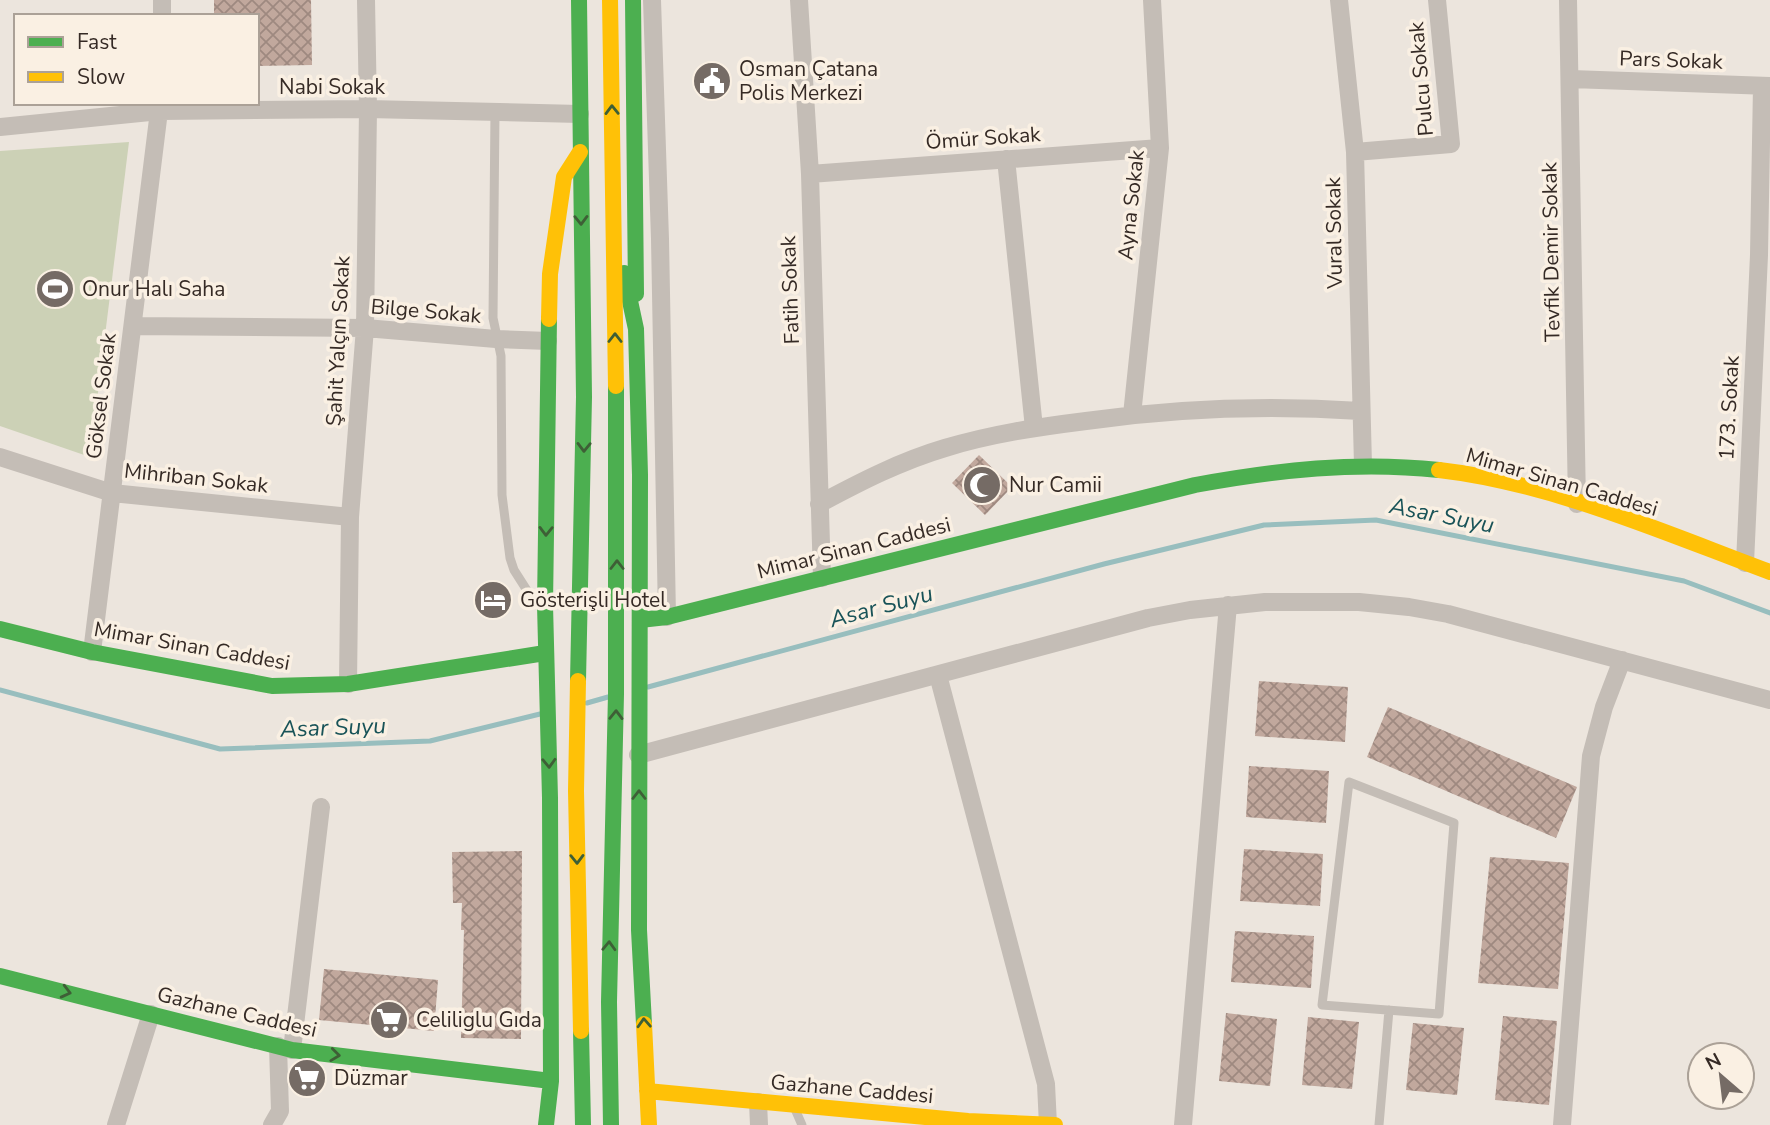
<svg xmlns="http://www.w3.org/2000/svg" width="1770" height="1125" viewBox="0 0 1770 1125" font-family="'Nunito Sans',sans-serif">
<style>
.pitch{fill:#ccd1b6}
.lines{fill:none;stroke-linecap:round;stroke-linejoin:round}
.stream{stroke:#98bebe;stroke-width:5}
.building{fill:url(#building-cross-hatch)}
.lane{stroke:#c4bdb6;stroke-width:9}
.street{stroke:#c4bdb6;stroke-width:18}
.fast{stroke:#4caf50;stroke-width:16}
.slow{stroke:#ffc107;stroke-width:16}
.oneway{stroke:#3e5f36}
.labels{text-anchor:middle;stroke-width:7;stroke-linejoin:round;paint-order:stroke}
.street-label{font-size:21px;fill:#352a25;stroke:#faf0e3}
.poi-label{font-size:21px;fill:#352a25;stroke:#faf0e3;text-anchor:start}
.water-label{font-size:23px;font-style:italic;fill:#195358;stroke:#faf0e3}
</style>
<defs>
<pattern id="building-cross-hatch" width="8" height="8" patternUnits="userSpaceOnUse" patternTransform="scale(1.75)"><rect width="8" height="8" fill="#c1a89d"/><path d="M0 0l8 8M0 8l8-8" fill="none" stroke="#9e8980"/></pattern>
</defs>
<rect width="100%" height="100%" fill="#ece5dd"/>
<path class="pitch" d="M129,142L90,457L0,426V151Z"/>
<g class="lines">
<path class="stream" d="M648,687L1104,564L1264,525L1376,520L1684,581L1770,613
M0,690L220,749L430,741L540,714
M587,703L608,697"/>
</g>
<path class="building" d="M214,0H311L312,65L257,66V16H214Z
M979,455L1012,487L985,515L952,483Z
M1259,681L1348,687L1345,742L1255,736Z
M1388,707L1577,787L1556,838L1367,757Z
M1249,766L1329,771L1326,823L1246,817Z
M1244,849L1323,854L1320,906L1240,901Z
M522,851L521,1039L461,1038L464,930H461L462,903H453L452,852Z
M1490,857L1569,863L1558,989L1478,983Z
M1235,931L1314,936L1311,988L1231,982Z
M324,969L438,980L434,1031L319,1020Z
M1226,1013L1277,1019L1270,1086L1219,1081Z
M1503,1016L1557,1021L1549,1105L1495,1100Z
M1308,1017L1359,1022L1352,1089L1302,1085Z
M1413,1023L1464,1028L1457,1095L1406,1090Z"/>
<g class="lines">
<path class="lane" d="M495,112L493,318L501,356L502,495L510,558L514,570L528,592L541,602
M1349,782L1454,823L1439,1014L1322,1005Z
M795,1109L802,1125
M1379,1125L1389,1010"/>
<path class="street" d="M652,0L660,239L667,617
M799,0L810,174L822,578
M1339,0L1355,152L1363,465
M1568,0L1577,504
M162,16V0
M1571,79L1770,86
M0,127L160,111L368,109L580,114
M1355,152L1451,144L1437,0
M1006,159L1034,428
M810,174L1160,148
M133,326L365,328L496,339L548,341
M1132,415L1160,148L1152,0
M0,457L112,493L350,517
M819,504C860,482 901,461 945,448C991,434 1038,427 1086,421C1178,408 1268,405 1361,411
M1745,563L1759,255L1762,86
M92,652L160,103
M938,675L1046,1084L1048,1125
M348,684L350,517L365,328L368,109L366,0
M638,755L1148,618L1190,610L1265,602H1359L1409,607L1448,614L1770,700
M292,1050L321,807
M758,1102L759,1125
M116,1125L151,1014
M272,1125L280,1111L278,1046
M1183,1125L1228,605
M1562,1125L1591,756L1604,707L1622,660"/>
<path class="fast" d="M633,0L636,294
M624,273L636,329L640,475L639,930L644,1024
M640,620L667,617L1195,485C1277,470 1356,461 1439,470
M0,629L92,652L272,686L348,684L545,653
M578,681L584,397L579,0
M0,976L292,1050L551,1081
M581,1031L583,1125
M546,1125L551,1081L550,798L545,605L549,319
M611,1125L609,1002L616,694V386"/>
<path class="slow" d="M610,0L616,386
M549,319L550,274L564,177L580,152
M1439,470C1552,483 1665,533 1770,572
M578,681L576,791L581,1031
M644,1024L649,1125
M647,1091L968,1121L1055,1125"/>
</g>
<defs><path id="oneway-chevron" d="M-2-3.5L2.5 0L-2 3.5" fill="none" stroke-width="1.6" stroke-linecap="round" stroke-linejoin="round" transform="scale(1.75)"/></defs>
<g class="oneway">
<use href="#oneway-chevron" transform="translate(612 110) rotate(-91)"/>
<use href="#oneway-chevron" transform="translate(581 220) rotate(89)"/>
<use href="#oneway-chevron" transform="translate(615 338) rotate(-90)"/>
<use href="#oneway-chevron" transform="translate(584 447) rotate(91)"/>
<use href="#oneway-chevron" transform="translate(546 531) rotate(91)"/>
<use href="#oneway-chevron" transform="translate(617 565) rotate(-90)"/>
<use href="#oneway-chevron" transform="translate(616 715) rotate(-89)"/>
<use href="#oneway-chevron" transform="translate(549 763) rotate(88)"/>
<use href="#oneway-chevron" transform="translate(639 795) rotate(-90)"/>
<use href="#oneway-chevron" transform="translate(577 859) rotate(89)"/>
<use href="#oneway-chevron" transform="translate(609 946) rotate(-88)"/>
<use href="#oneway-chevron" transform="translate(66 992) rotate(14)"/>
<use href="#oneway-chevron" transform="translate(644 1023) rotate(-93)"/>
<use href="#oneway-chevron" transform="translate(335 1055) rotate(7)"/>
</g>
<defs>
<symbol id="civic-disc" viewBox="-11 -11 22 22"><circle r="9.5" fill="#756b65" stroke="#faf0e3"/><path d="M-.6-6.5H3V-4.5H.6V-3L4-1V1h2V6H-6V1h2V-1L-.6-3ZM-1.2 2.5V6h2.4V2.5Z" fill="#fff"/></symbol>
<symbol id="stadium-disc" viewBox="-11 -11 22 22"><circle r="9.5" fill="#756b65" stroke="#faf0e3"/><path d="M0-5a6.5 5 0 1 0 0 10a6.5 5 0 1 0 0-10ZM-3.5-1.8h7v3.6h-7Z" fill="#fff"/></symbol>
<symbol id="mosque-disc" viewBox="-11 -11 22 22"><circle r="9.5" fill="#756b65" stroke="#faf0e3"/><path d="M3.5-4.9A6 6 0 1 0 3.5 4.9A5 5 0 1 1 3.5-4.9Z" fill="#fff"/></symbol>
<symbol id="hotel-disc" viewBox="-11 -11 22 22"><circle r="9.5" fill="#756b65" stroke="#faf0e3"/><path d="M-6-4.5h1.5V1H6V5H4.5V3h-9V5H-6ZM-4 0a1.8 1.8 0 1 1 3.6 0ZM.5 0V-2.5h3Q6-2.5 6 0Z" fill="#fff"/></symbol>
<symbol id="supermarket-disc" viewBox="-11 -11 22 22"><circle r="9.5" fill="#756b65" stroke="#faf0e3"/><path d="M-6-5.5h2.5l.6 2H6L4.5 2H-2.5L-4.4-4H-6ZM-1.5 3.2a1.3 1.3 0 1 0 .1 0ZM3 3.2a1.3 1.3 0 1 0 .1 0Z" fill="#fff"/></symbol>
</defs>
<g fill-rule="evenodd">
<use href="#civic-disc" x="690" y="59" width="44" height="44"/>
<use href="#stadium-disc" x="33" y="267" width="44" height="44"/>
<use href="#mosque-disc" x="960" y="463" width="44" height="44"/>
<use href="#hotel-disc" x="471" y="578" width="44" height="44"/>
<use href="#supermarket-disc" x="367" y="998" width="44" height="44"/>
<use href="#supermarket-disc" x="285" y="1056" width="44" height="44"/>
</g>
<g class="labels">
<g class="street-label">
<text transform="translate(1671 60) rotate(2)" y="7">Pars Sokak</text>
<text transform="translate(1421 79) rotate(-95)" y="7">Pulcu Sokak</text>
<text x="332" y="94">Nabi Sokak</text>
<text transform="translate(983 138) rotate(-4)" y="7">Ömür Sokak</text>
<text transform="translate(1131 205) rotate(-84)" y="7">Ayna Sokak</text>
<text transform="translate(1334 233) rotate(-91)" y="7">Vural Sokak</text>
<text transform="translate(1551 252) rotate(-91)" y="7">Tevfik Demir Sokak</text>
<text transform="translate(790 290) rotate(-92)" y="7">Fatih Sokak</text>
<text transform="translate(426 311) rotate(5)" y="7">Bilge Sokak</text>
<text transform="translate(338 341) rotate(-87)" y="7">Şahit Yalçın Sokak</text>
<text transform="translate(101 396) rotate(-83)" y="7">Göksel Sokak</text>
<text transform="translate(1729 408) rotate(-87)" y="7">173. Sokak</text>
<text transform="translate(196 478) rotate(6)" y="7">Mihriban Sokak</text>
<text transform="translate(1562 482) rotate(16)" y="7">Mimar Sinan Caddesi</text>
<text transform="translate(854 548) rotate(-14)" y="7">Mimar Sinan Caddesi</text>
<text transform="translate(192 646) rotate(10)" y="7">Mimar Sinan Caddesi</text>
<text transform="translate(237 1012) rotate(13)" y="7">Gazhane Caddesi</text>
<text transform="translate(852 1089) rotate(5)" y="7">Gazhane Caddesi</text>
</g>
<g class="poi-label">
<text x="739" y="76">Osman Çatana<tspan x="739" dy="24">Polis Merkezi</tspan></text>
<text x="82" y="296">Onur Halı Saha</text>
<text x="1009" y="492">Nur Camii</text>
<text x="520" y="607">Gösterişli Hotel</text>
<text x="416" y="1027">Celiliglu Gıda</text>
<text x="334" y="1085">Düzmar</text>
</g>
<g class="water-label">
<text transform="translate(1442 515) rotate(11)" y="8">Asar Suyu</text>
<text transform="translate(881 606) rotate(-15)" y="8">Asar Suyu</text>
<text transform="translate(333 727) rotate(-2)" y="8">Asar Suyu</text>
</g>
</g>
<rect x="14" y="14" width="245" height="91" fill="#faf0e3" stroke="#aba197" stroke-width="2"/>
<rect x="28" y="37" width="35" height="10" fill="#4caf50" stroke="#aba197" stroke-width="2"/>
<text x="77" y="49" font-size="21" fill="#352a25">Fast</text>
<rect x="28" y="72" width="35" height="10" fill="#ffc107" stroke="#aba197" stroke-width="2"/>
<text x="77" y="84" font-size="21" fill="#352a25">Slow</text>
<g transform="translate(1721 1076) rotate(332)"><circle r="33" fill="#faf0e3" stroke="#aba197" stroke-width="2"/>
<path d="M0-5L12 26L0 18L-12 26Z" fill="#756b65"/>
<text y="-10" font-size="19" font-weight="bold" text-anchor="middle" fill="#352a25">N</text>
</g>
</svg>
